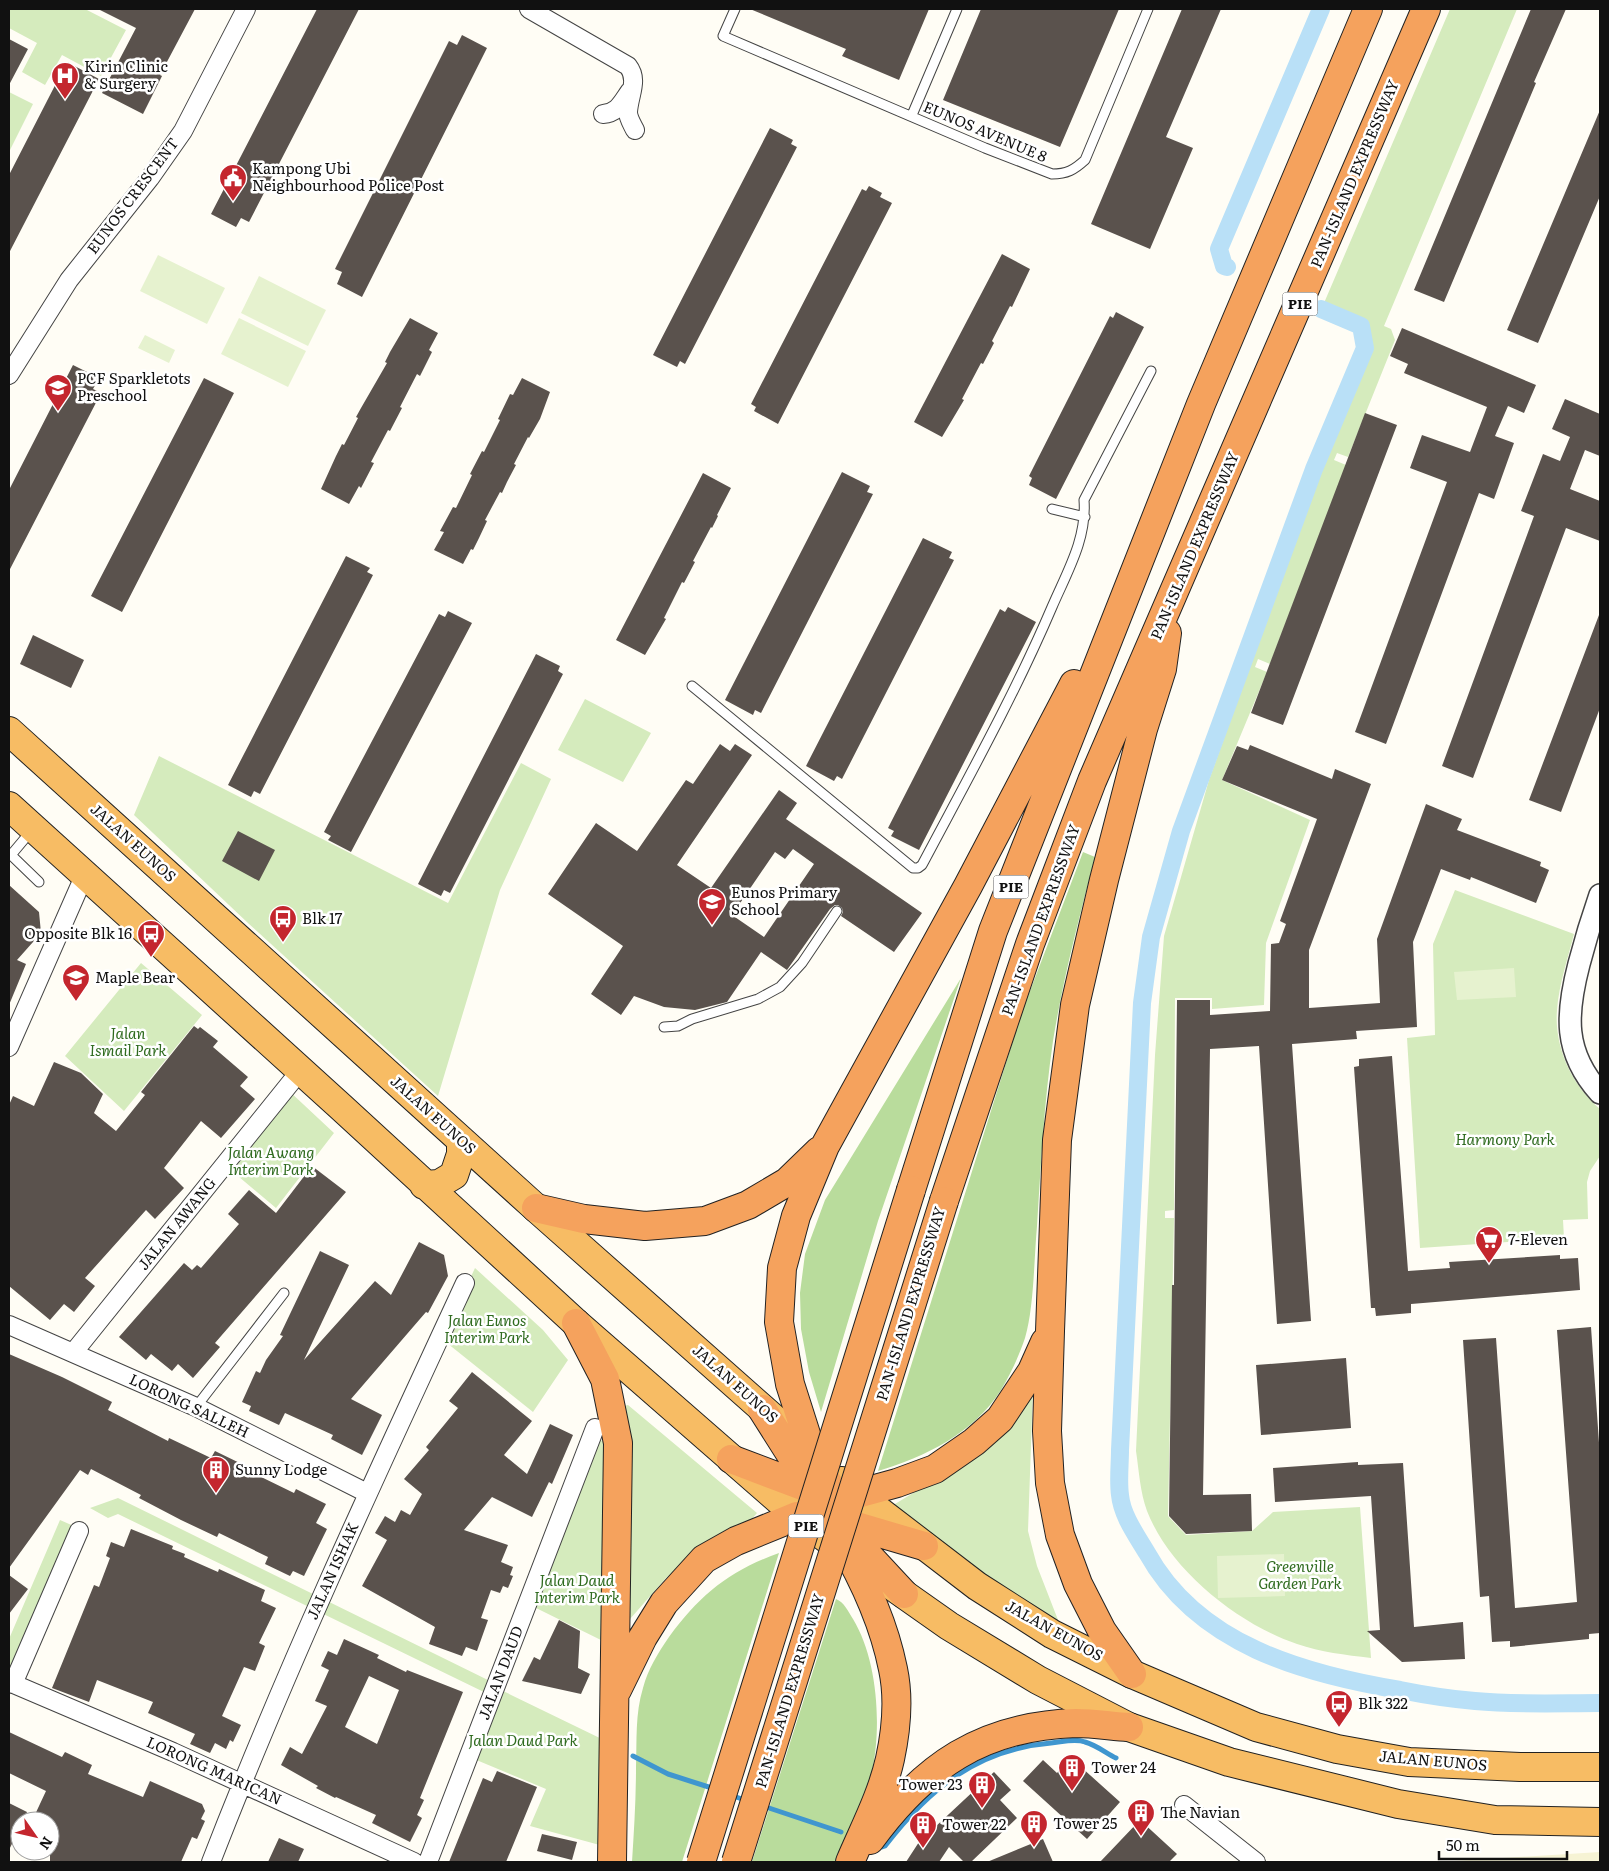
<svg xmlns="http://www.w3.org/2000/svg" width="1609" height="1871" viewBox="0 0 1609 1871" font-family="Literata,serif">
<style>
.farmland{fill:#f6f3d4}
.green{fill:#d5ebbd}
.forest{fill:#b9dc9c}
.pitch{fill:#e6f2cf}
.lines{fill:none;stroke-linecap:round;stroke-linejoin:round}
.stream{stroke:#3f96cf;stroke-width:5}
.canal{stroke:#b9e0f7;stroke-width:18}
.building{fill:#5a524d;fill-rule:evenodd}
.service-casing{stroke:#444;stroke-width:11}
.minor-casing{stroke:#444;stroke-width:20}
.tertiary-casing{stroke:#444;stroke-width:24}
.trunk-casing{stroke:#222;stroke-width:30}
.motorway-casing{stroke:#222;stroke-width:30}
.service{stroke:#fff;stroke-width:9}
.minor{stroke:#fff;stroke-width:18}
.tertiary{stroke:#fff;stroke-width:21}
.trunk{stroke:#f7bc64;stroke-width:28}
.motorway{stroke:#f5a25d;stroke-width:28}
.motorway-bridge-casing{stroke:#222;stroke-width:30;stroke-linecap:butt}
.motorway-bridge{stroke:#f5a25d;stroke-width:28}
.labels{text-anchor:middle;stroke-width:5;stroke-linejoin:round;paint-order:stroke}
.shield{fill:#fff;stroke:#585858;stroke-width:1}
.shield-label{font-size:14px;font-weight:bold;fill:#111}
.poi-label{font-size:15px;fill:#111;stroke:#fff;text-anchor:start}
.street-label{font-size:15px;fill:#111;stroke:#fff}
.park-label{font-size:15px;font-style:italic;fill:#2f6b1f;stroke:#fff}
</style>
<rect width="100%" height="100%" fill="#fffdf5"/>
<path class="farmland" d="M1600,1852V1862H1438Z"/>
<path class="green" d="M9,9H85L126,30L101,76L62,55L45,85L22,72L37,43L9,28Z
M1450,9H1517L1384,326L1391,329L1395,340L1348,457L1337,453L1334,460L1346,465L1270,664L1258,659L1255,667L1267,672L1222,780L1310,820L1266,943L1264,1005L1212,1009V998H1175L1174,1210L1165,1211V1218H1174L1168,1516L1186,1535L1252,1531L1273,1512L1360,1507L1371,1658C1345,1655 1321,1652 1297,1644C1238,1624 1170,1570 1147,1511C1140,1492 1139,1471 1136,1451L1155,1055L1164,936L1209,780L1314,488L1371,348L1368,322L1324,303Z
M9,92L33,104L9,152Z
M585,699L651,733L623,782L558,750Z
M159,756L448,903L521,763L551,779L500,890L438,1096L249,924L134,815Z
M1455,890L1574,934C1568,958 1559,984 1557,1010C1554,1047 1572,1086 1600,1109V1156L1590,1171L1587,1182L1588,1219L1563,1220L1564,1238L1420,1248L1407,1038L1435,1035L1433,944Z
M141,963L202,1015L124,1111L65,1056Z
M288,1090L334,1133L276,1208L226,1166Z
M475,1268L543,1330L568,1360L533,1412L442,1339Z
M1033,1388L1028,1531L1037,1566L1060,1625L978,1575L890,1507L976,1455Z
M628,1405L757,1513L746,1526L709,1542L666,1578L623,1627L624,1406Z
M598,1438L605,1443L609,1644L534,1607Z
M118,1498L494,1683L490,1695L118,1514L108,1518L90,1508Z
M60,1520L76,1527L9,1679V1639Z
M501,1690L608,1742L607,1847L530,1826L546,1789L474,1759Z"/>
<path class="forest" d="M1083,852L1095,857C1079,918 1063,979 1053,1041C1044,1102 1041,1164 1037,1226C1034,1259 1034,1308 1025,1338C1019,1356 1010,1375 1001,1390C974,1433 925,1457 878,1471L1022,1012Z
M961,978L878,1221L821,1412L809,1372L801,1329L800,1293L805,1254L825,1200Z
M779,1553L682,1862H632C634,1831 636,1799 636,1767C637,1740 635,1714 643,1688C648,1669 658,1653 669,1637C700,1595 729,1571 779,1553Z
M836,1599C844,1602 848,1611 853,1619C879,1662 883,1735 869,1784C862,1810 848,1837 837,1862H752Z"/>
<path class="pitch" d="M158,255L225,288L207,324L140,291Z
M259,276L326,310L308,346L241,313Z
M239,318L306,351L288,387L221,354Z
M145,335L175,350L169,363L138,348Z
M1514,968L1516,997L1457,1000L1454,972Z
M1284,1554L1285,1596L1218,1598L1217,1556Z"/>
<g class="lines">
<path class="stream" d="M633,1756L668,1774L715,1789
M730,1795L748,1801
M763,1806L841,1832
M882,1847L885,1846C929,1789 977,1749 1051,1743C1062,1742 1075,1738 1085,1742C1096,1745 1106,1753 1116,1758"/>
<path class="canal" d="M1227,267L1224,266L1219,249L1321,9
M1321,309L1361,326L1365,348L1314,469L1181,831L1151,937L1142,1003L1120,1450C1120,1465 1118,1480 1120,1495C1122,1516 1137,1536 1147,1553C1198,1645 1304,1674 1400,1690C1425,1695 1450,1699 1475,1701C1516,1705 1559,1703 1600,1703"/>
</g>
<path class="building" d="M98,9H195L160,75L162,76L143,114L102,93L136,28Z
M317,9H359L249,222L241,218L236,227L211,214Z
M750,9H929L899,80L842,56L846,49Z
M981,9H1119L1060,147L943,100Z
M1182,9H1221L1166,137L1193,148L1150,249L1091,224Z
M1531,9H1566L1534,82L1536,83L1444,302L1414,290Z
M462,35L487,48L362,297L337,284L342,272L335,269L449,41L457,45Z
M9,39L28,49L9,85Z
M67,62L99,79L9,253V175Z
M1600,110V196L1538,343L1507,330Z
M770,128L793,140L791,144L797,147L685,364L680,361L677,367L653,355Z
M869,186L882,193L880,197L892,203L778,424L754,411L756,407L751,404L862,189L866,191Z
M1002,254L1030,269L1012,307L1010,306L992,341L994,343L983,364L981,363L962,399L964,400L942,437L914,422Z
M1116,312L1144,327L1056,499L1029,485L1032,478L1029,476L1110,316L1113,318Z
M410,318L438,333L429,350L432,352L420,376L417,374L400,407L402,408L390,431L388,430L371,462L374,463L361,488L359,486L349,504L321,489L336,456L342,444L344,445L358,418L356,417L361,408L387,363L385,362L390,352Z
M1402,328L1536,385L1524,413L1508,406L1495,436L1514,443L1494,499L1479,493L1386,744L1355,732L1447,482L1410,468L1422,435L1470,452L1487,407L1404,373L1408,364L1390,356Z
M73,365L99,378L93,389L101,393L9,571V490Z
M204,378L234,393L122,612L91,596Z
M522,378L550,392L540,419L529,438L528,437L514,464L516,465L507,482L502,493L500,492L485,520L487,521L479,538L473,550L471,549L463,564L434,550L444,532L440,531L453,507L456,508L472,475L470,474L482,451L484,452L500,420L498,419L510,394L513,395Z
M1565,399L1600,414V456L1585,450L1570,489L1600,501V541L1566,528L1473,778L1442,766L1534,516L1521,511L1543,454L1560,461L1570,437L1552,429Z
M1365,413L1397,425L1283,725L1251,713Z
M842,472L870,486L867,492L873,494L761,713L755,710L753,715L725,700Z
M703,473L731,488L717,515L718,516L712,528L711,527L693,561L695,562L684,583L682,582L664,618L666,619L645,655L616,640Z
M923,538L952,552L949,558L954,560L842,779L837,776L834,781L806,766Z
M346,556L370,568L367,572L373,575L260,794L254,791L251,797L228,785Z
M1008,607L1036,622L919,850L891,836L894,831L888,828L1000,609L1005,612Z
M448,611L472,623L351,852L328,840L331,836L324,832L439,614L445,617Z
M1599,615L1600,708L1561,812L1529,800Z
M33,635L84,660L71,688L20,664Z
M536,654L560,666L558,671L563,674L450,893L444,890L441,896L418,884Z
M720,744L730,751L735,744L752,755L677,865L711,888L779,790L797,803L786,819L922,913L894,952L841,916L843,912L842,908L838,905H835L830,909L787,970L761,952L727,1002L695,1010L664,1007L634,996L621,1015L591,994L623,946L548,894L596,823L637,851L686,780L693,784ZM793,849L814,864L764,937L732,915L775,852L785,859Z
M1250,745L1332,779L1335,769L1371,784L1309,950V1008L1380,1003L1377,939L1426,804L1462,819L1457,830L1541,862L1540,866L1549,870L1536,903L1471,877L1470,880L1441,869L1413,942L1417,1027L1356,1031L1357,1039L1292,1044L1311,1321L1277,1324L1259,1046L1210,1049L1203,1495L1251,1494L1252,1531L1186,1534L1169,1516L1172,1285H1174L1177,1000H1210V1015L1270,1011L1271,944L1279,943L1286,924L1280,921L1317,819L1222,780L1237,746L1248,750Z
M238,831L275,850L259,881L222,861Z
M9,885L39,912L41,933L17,960L26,964L9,1005Z
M194,1026L198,1029L200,1027L218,1041L213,1047L248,1077L240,1086L255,1099L221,1138L201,1121L164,1168L184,1188L155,1219L146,1210L85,1278L95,1286L74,1312L64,1304L50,1320L9,1286V1105L13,1096L34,1106L54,1062L81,1073L103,1094L94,1113L116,1131L145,1095L141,1092Z
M1392,1056L1408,1271L1450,1268L1449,1262L1560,1255V1259L1578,1258L1580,1290L1411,1304V1313L1376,1316L1375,1308H1371L1354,1067L1359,1066V1059Z
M312,1166L346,1192L215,1343L220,1347L193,1378L178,1364L172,1371L151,1354L146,1360L119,1337L184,1263L192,1270L197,1265L201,1268L239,1224L228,1214L249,1190L276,1213Z
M419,1242L444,1255L448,1276L428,1313L426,1312L351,1399L382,1415L362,1455L331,1439L333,1435L285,1413L279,1425L249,1411L251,1406L242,1402L256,1371L260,1373L266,1360L283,1336L280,1335L320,1251L349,1265L304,1360L375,1281L391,1295Z
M1591,1327L1600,1457V1633L1589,1634V1639L1510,1647V1641L1492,1642L1489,1596L1480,1597L1463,1340L1496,1338L1515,1608L1577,1602L1557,1330Z
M9,1354L62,1377L112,1402L108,1410L168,1441L169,1438L211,1458L215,1451L250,1468L249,1471L294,1493L296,1489L326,1504L316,1523L327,1529L304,1576L293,1571L290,1576L265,1564L268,1557L219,1533L217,1537L181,1520L139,1498L141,1495L91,1469L88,1475L80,1470L9,1568Z
M1346,1358L1351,1428L1261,1435L1256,1365Z
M472,1372L532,1421L504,1455L527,1474L550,1424L573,1435L552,1484L549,1482L532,1517L492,1497L464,1530L508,1545L501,1562L513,1567L510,1575L513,1576L508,1588L503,1586L500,1593L491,1590L481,1618L488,1620L477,1651L466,1647L462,1656L429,1644L435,1627L362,1586L387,1540L375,1533L385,1516L395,1522L401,1510L410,1515L422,1494L404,1479L429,1450L426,1447L458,1408L449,1401Z
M1358,1462V1465L1403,1463L1414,1627L1463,1622L1465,1659L1402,1662L1367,1631L1380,1630L1371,1496L1275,1502L1273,1468Z
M131,1529L173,1546L172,1549L185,1554L184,1557L218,1572L219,1569L265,1590L261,1601L276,1608L259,1643L265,1646L255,1671L244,1667L222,1716L241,1725L233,1742L230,1740L226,1749L215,1743L210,1753L190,1744L195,1734L148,1713L153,1702L97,1680L89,1702L52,1688L94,1585L99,1587L110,1558L106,1556L111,1542L124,1547Z
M9,1575L28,1589L9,1614Z
M559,1620L580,1631L578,1668L590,1674L581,1694L522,1681L534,1657L540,1660Z
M344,1639L379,1655L377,1658L406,1672L407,1670L463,1692L420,1798L424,1800L417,1815L422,1818L410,1842L372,1823L376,1815L336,1797L335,1798L316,1788L318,1786L281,1765L290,1747L302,1754L327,1706L315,1701L329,1670L321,1666L328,1651L337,1655ZM369,1676L399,1690L377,1744L345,1727Z
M9,1732L62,1757L65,1752L92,1765L88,1774L143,1797L150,1781L202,1804L205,1811L201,1819L205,1821L197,1839L192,1837L181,1862H50V1821H32L46,1791L9,1773Z
M1071,1758L1120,1802L1087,1839L1023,1781L1043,1760L1057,1773Z
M497,1771L537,1787L506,1862H449L483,1778L492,1782Z
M994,1772L1011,1790L1000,1800L1017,1818L971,1862H964L949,1847L939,1862H906L919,1842Z
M9,1803L27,1812L23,1821H20V1827L9,1850Z
M1140,1820L1177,1854L1169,1862H1100Z
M542,1834L577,1842L572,1860L537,1851Z
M279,1838L304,1849L298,1862H268Z
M1043,1839L1053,1862H987Z"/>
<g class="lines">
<defs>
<path id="service" d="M735,9L723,36L985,148L1052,174C1067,174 1074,170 1085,160L1148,9
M912,115L957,9
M1052,509L1085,517
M692,686L913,868H918L922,865C967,780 1014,696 1052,607C1067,572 1087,539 1084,500L1151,371
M9,853L39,882
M11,855L32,830
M664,1027L678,1026L692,1019L758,999L780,987L802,963L837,911
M196,1407L284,1293"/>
<path id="minor" d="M529,9L628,66C639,80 629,95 628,112C628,118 632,124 635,130
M603,114C618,113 622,102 630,91
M9,375L69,280L150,178L183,131L246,9
M9,1047L85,874
M9,1325L196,1407L367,1493
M73,1353L300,1071
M9,1682L173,1752L414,1862
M13,1684L79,1531
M1184,1805L1256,1862
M211,1862C287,1666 376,1475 465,1283
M428,1862L595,1428"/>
<path id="tertiary" d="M1600,895C1592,918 1585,941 1579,964C1566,1014 1563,1052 1600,1093"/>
<path id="trunk" d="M9,731L536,1208L781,1425
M9,806L341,1107L576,1323L797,1516L851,1557L949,1626L1038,1680L1129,1727L1229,1762L1398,1804L1495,1820L1600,1822
M424,1185L439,1184L454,1175L461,1154V1140
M842,1481L857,1494L977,1586L1052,1634L1132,1674L1256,1727L1337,1749L1409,1762L1520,1767H1600"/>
<path id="motorway" d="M911,1190L993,931L1201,404L1368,9
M944,1201L1030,944L1092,781L1426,9
M536,1208L584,1219L645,1226L705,1221L748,1205L787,1182L819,1151
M576,1323L605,1379L618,1443L612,1862
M762,1409L812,1488
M731,1459L813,1490L835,1496L857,1494L897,1483L935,1469L974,1442L1000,1419L1032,1371L1045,1342
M840,1539C863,1578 884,1624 893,1669C899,1697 896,1731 890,1759C882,1795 864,1829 850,1862
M904,1594L864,1551L812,1453L790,1384L779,1322L782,1268L796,1216L825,1146L968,886L1074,684
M1132,1674L1102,1631L1078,1584L1060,1535L1050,1483L1047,1431L1050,1331L1057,1140L1075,1005L1104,880L1143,729L1162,669L1167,633
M617,1690L643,1637L664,1603L704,1559L736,1541L797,1516L829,1518L924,1546
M870,1840C924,1766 982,1726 1076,1723C1093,1723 1112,1726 1129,1727"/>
</defs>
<use href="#service" class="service-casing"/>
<use href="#minor" class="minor-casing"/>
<use href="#tertiary" class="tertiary-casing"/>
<use href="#trunk" class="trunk-casing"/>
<use href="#motorway" class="motorway-casing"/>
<use href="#service" class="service"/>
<use href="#minor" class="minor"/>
<use href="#tertiary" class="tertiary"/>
<use href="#trunk" class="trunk"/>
<use href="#motorway" class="motorway"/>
<defs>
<path id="motorway-bridge" d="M701,1862L911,1190
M736,1862L944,1201"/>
</defs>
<use href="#motorway-bridge" class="motorway-bridge-casing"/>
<use href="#motorway-bridge" class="motorway-bridge"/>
</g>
<defs>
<symbol id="hospital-pin" viewBox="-11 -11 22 30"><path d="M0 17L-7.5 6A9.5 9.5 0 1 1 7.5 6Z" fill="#c4262e" stroke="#fff"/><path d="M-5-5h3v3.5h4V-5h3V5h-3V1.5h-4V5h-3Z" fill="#fff"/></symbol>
<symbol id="civic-pin" viewBox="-11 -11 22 30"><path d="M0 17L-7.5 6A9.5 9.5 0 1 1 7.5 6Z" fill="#c4262e" stroke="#fff"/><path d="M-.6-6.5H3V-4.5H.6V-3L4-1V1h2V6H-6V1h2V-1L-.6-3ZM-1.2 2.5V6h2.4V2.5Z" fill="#fff"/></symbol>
<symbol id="school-pin" viewBox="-11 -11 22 30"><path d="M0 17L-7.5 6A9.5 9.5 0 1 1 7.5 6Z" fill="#c4262e" stroke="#fff"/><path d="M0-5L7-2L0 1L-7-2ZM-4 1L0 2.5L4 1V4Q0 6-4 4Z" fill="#fff"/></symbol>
<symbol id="bus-pin" viewBox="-11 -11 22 30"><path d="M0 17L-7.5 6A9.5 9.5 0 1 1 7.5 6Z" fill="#c4262e" stroke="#fff"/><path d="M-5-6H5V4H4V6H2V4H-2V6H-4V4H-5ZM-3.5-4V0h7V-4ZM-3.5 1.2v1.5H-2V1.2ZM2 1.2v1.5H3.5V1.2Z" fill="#fff"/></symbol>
<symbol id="supermarket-pin" viewBox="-11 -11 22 30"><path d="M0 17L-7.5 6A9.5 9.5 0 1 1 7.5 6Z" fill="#c4262e" stroke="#fff"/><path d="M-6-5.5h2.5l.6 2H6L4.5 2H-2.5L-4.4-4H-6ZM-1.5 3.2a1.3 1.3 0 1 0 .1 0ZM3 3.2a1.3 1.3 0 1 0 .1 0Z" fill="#fff"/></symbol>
<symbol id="building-pin" viewBox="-11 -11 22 30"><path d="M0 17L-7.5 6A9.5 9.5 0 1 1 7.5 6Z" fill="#c4262e" stroke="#fff"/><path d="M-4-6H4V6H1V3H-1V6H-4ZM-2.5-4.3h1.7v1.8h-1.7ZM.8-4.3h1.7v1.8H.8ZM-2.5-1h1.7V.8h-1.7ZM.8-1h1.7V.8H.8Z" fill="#fff"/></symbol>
</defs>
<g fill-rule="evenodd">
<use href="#hospital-pin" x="49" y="60" width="32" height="43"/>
<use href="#civic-pin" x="217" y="162" width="32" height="43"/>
<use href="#school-pin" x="42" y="372" width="32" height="43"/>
<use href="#school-pin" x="696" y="886" width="32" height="43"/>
<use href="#bus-pin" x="267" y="903" width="32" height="43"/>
<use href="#bus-pin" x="135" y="918" width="32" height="43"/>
<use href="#school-pin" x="60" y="962" width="32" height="43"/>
<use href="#supermarket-pin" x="1473" y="1224" width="32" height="43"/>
<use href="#building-pin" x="200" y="1454" width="32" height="43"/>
<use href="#bus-pin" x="1323" y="1688" width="32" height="43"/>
<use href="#building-pin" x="1056" y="1752" width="32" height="43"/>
<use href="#building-pin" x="966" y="1769" width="32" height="43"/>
<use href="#building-pin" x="1125" y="1797" width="32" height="43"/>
<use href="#building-pin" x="1018" y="1808" width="32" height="43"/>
<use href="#building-pin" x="907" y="1809" width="32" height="43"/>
</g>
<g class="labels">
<g class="shield">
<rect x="1282.5" y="292.5" width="35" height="23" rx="4"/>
<rect x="993.5" y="875.5" width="35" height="23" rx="4"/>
<rect x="788.5" y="1514.5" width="35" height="23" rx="4"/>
</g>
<g class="shield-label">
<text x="1300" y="309">PIE</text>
<text x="1011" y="892">PIE</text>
<text x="806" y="1531">PIE</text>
</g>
<g class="poi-label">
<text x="84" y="72">Kirin Clinic<tspan x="84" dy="17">&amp; Surgery</tspan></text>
<text x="252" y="174">Kampong Ubi<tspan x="252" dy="17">Neighbourhood Police Post</tspan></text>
<text x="77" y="384">PCF Sparkletots<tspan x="77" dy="17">Preschool</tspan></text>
<text x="731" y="898">Eunos Primary<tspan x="731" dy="17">School</tspan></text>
<text x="302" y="924">Blk 17</text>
<text x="132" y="939" text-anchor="end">Opposite Blk 16</text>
<text x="95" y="983">Maple Bear</text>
<text x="1508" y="1245">7-Eleven</text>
<text x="235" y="1475">Sunny Lodge</text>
<text x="1358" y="1709">Blk 322</text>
<text x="1091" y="1773">Tower 24</text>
<text x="963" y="1790" text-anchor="end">Tower 23</text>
<text x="1160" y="1818">The Navian</text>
<text x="1053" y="1829">Tower 25</text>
<text x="942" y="1830">Tower 22</text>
</g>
<g class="street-label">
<text transform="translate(985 132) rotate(23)" y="5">EUNOS AVENUE 8</text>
<text transform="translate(1355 174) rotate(-67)" y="5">PAN-ISLAND EXPRESSWAY</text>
<text transform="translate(133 196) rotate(-53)" y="5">EUNOS CRESCENT</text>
<text transform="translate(1195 546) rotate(-67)" y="5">PAN-ISLAND EXPRESSWAY</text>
<text transform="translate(133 843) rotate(42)" y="5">JALAN EUNOS</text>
<text transform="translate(1041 920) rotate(-70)" y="5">PAN-ISLAND EXPRESSWAY</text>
<text transform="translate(433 1115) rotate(42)" y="5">JALAN EUNOS</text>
<text transform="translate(177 1224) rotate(-51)" y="5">JALAN AWANG</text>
<text transform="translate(911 1304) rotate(-73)" y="5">PAN-ISLAND EXPRESSWAY</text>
<text transform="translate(735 1384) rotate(42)" y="5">JALAN EUNOS</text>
<text transform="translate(189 1406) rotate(25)" y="5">LORONG SALLEH</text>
<text transform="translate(333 1571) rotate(-66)" y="5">JALAN ISHAK</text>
<text transform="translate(1054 1631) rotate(29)" y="5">JALAN EUNOS</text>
<text transform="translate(501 1673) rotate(-69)" y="5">JALAN DAUD</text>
<text transform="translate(790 1691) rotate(-73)" y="5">PAN-ISLAND EXPRESSWAY</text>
<text transform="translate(1433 1761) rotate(5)" y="5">JALAN EUNOS</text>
<text transform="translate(214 1771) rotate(24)" y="5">LORONG MARICAN</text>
</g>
<g class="park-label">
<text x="128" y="1039">Jalan<tspan x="128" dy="17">Ismail Park</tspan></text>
<text x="1505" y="1145">Harmony Park</text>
<text x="271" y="1158">Jalan Awang<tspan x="271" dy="17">Interim Park</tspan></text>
<text x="487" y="1326">Jalan Eunos<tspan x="487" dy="17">Interim Park</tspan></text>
<text x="1300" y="1572">Greenville<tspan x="1300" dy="17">Garden Park</tspan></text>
<text x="577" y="1586">Jalan Daud<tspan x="577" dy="17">Interim Park</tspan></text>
<text x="523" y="1746">Jalan Daud Park</text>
</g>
</g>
<rect width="1609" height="1871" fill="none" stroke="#111111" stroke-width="20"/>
<g transform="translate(35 1836) rotate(124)"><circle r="24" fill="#ffffff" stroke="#a0a0a0"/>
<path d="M0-4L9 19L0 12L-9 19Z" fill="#c4262e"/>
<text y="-8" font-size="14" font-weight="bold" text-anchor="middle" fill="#111111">N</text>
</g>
<path d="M1439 1851v8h128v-8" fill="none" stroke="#111111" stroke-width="2.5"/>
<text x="1446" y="1851" font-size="15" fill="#111111" stroke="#ffffff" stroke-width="4" paint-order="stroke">50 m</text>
</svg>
